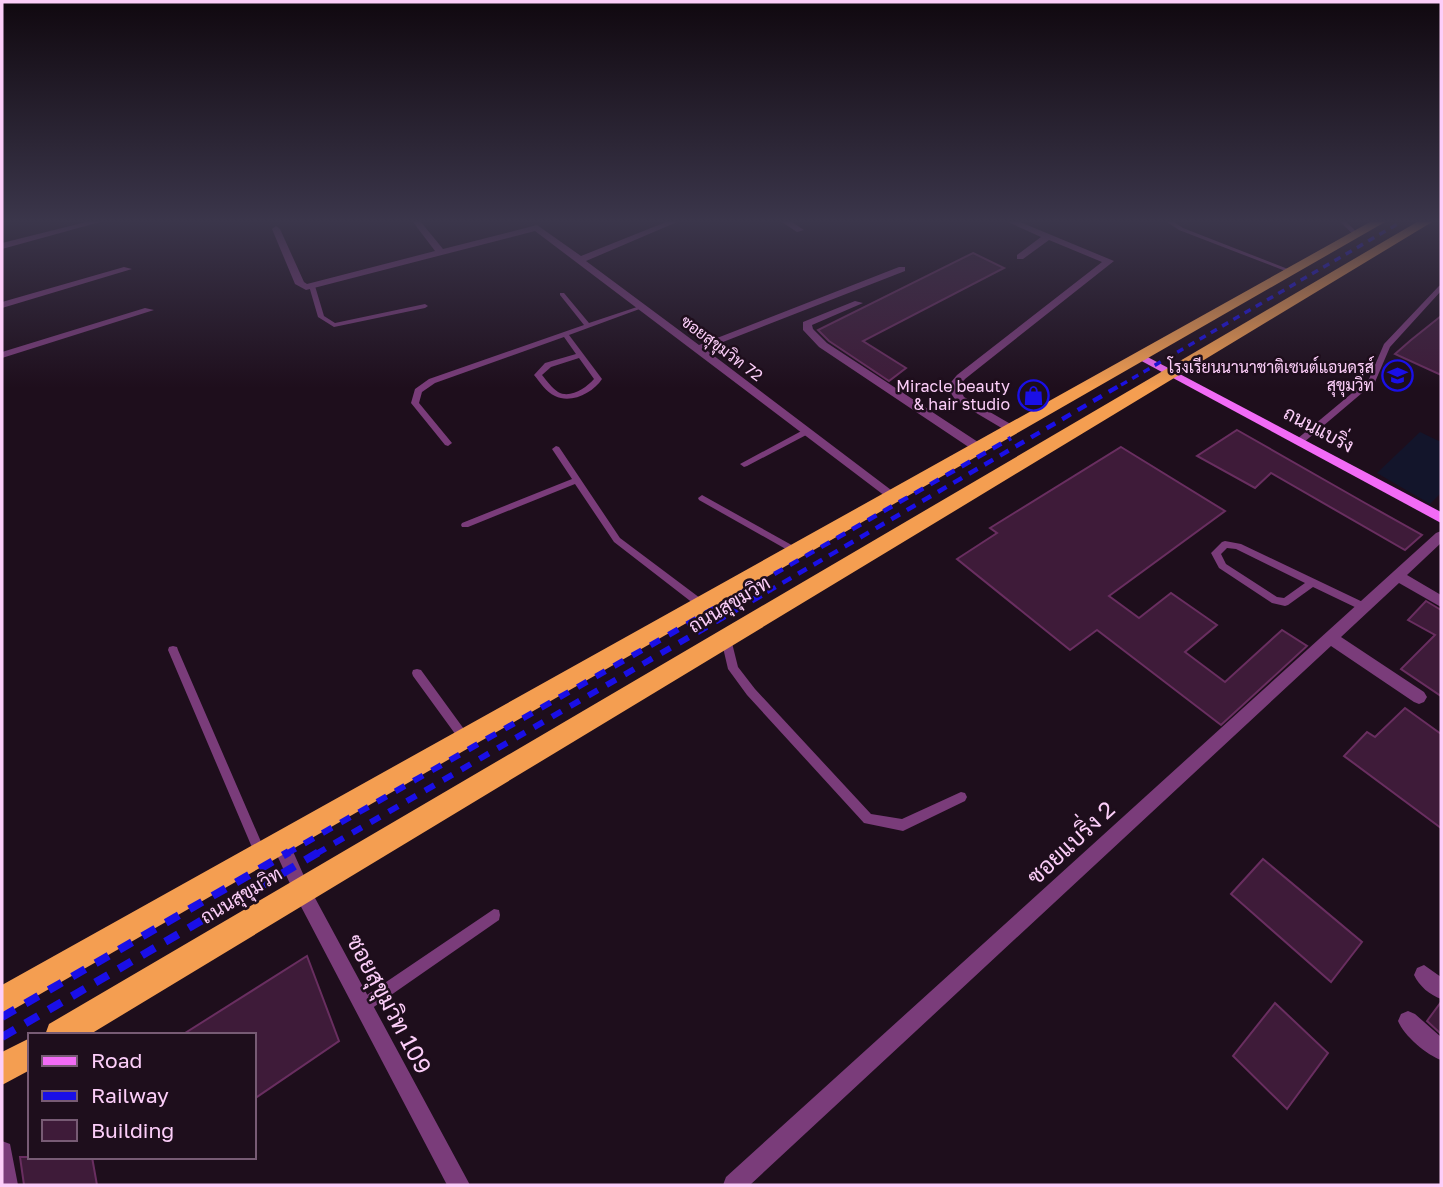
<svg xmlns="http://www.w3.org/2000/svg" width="1443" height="1187" viewBox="0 0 1443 1187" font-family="'Golos Text',Sarabun,sans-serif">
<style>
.green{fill:#13152b}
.building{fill:#3e1b39;stroke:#692e60;stroke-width:2}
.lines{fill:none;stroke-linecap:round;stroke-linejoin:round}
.lane{fill:#7a3c7a;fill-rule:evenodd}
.street{fill:#7a3c7a;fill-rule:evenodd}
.secondary{fill:#f26bf6;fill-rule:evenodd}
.highway{fill:#f49e51;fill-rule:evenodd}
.rail-far3{stroke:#1a0fe7;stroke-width:3.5;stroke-dasharray:7 6;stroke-linecap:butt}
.rail-far2{stroke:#1a0fe7;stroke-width:4.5;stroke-dasharray:10 8;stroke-linecap:butt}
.rail-far1{stroke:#1a0fe7;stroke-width:6;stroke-dasharray:11 10;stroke-linecap:butt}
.rail{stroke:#1a0fe7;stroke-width:8;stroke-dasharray:15 12;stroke-linecap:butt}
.labels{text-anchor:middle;stroke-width:5;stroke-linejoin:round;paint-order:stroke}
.far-street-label{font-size:16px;fill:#fccef9;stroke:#1e0e1c}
.far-poi-label{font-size:16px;fill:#fccef9;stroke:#1e0e1c;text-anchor:end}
.street-label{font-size:19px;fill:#fccef9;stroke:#1e0e1c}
.near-street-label{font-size:23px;fill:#fccef9;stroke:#1e0e1c}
</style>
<rect width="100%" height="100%" fill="#1e0e1c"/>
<path class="green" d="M1420,432L1441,442V493L1430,504L1377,473Z"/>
<path class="building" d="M973,253L1004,268L863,341L906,368L889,381L829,341L818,330Z
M1441,316V375L1395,354L1411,340Z
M1237,430L1365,503L1422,535L1405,550L1271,473L1255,488L1197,456Z
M1121,447L1225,511L1109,596L1139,618L1171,593L1217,625L1185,652L1225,682L1282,630L1307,646L1221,725L1097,630L1070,650L957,559L997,533L990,528Z
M1426,601L1441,610V696L1401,669L1435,635L1408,620Z
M1405,708L1441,734V828L1344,756L1367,732L1375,737Z
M1263,859L1362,942L1331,982L1231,894Z
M307,956L339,1041L254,1099V1035H182Z
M1441,1002V1034L1427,1021Z
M1275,1003L1328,1053L1287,1109L1233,1056Z
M20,1157H92L97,1185H24Z"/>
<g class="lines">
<path class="lane" d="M1167,222H1174L1183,228L1293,271L1288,272L1179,230Z
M1340,222H1346L1359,234L1354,235Z
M312,284L315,286L324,316L335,323L425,304L428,306L425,308L334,327L318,317L309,286Z
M1441,285V291L1390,347L1375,382L1303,443H1297V439L1369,379L1384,344L1439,286Z
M560,293H564L589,323L640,306L645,307L569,335L602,379C593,393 571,404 555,396C546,392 540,382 534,375L545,363L576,354L564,337L435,383L422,392L419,403L452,443L448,446L445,445L411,403L415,389L429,379L584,325L560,295ZM579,358L594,379C586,388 570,399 558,392C552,388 547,381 542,375L551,367Z
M807,428L811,431L810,433L747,466L744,467L740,464Z
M556,446L559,447L620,538L704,601L706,604L704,607H698L614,542L575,484L468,527H462L461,525L462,523L572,479L552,449Z
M702,495L797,548L799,550L797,552H791L699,500L698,498Z
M1225,541L1241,544L1367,604L1369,607L1367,610H1361L1313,587L1288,605L1285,606L1272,603L1219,568L1211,553L1222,542ZM1227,548L1236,549L1305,583L1284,598L1277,597L1226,564L1221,554Z
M726,635L730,636L731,639L738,667L755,689L871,814L902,819L961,792L965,793L967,797L965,801L903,831L864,823L747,695L728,669L721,639L722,636Z
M173,646L177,647L178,650L265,851L267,855L265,859L261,861L257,859L168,650L169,647Z
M417,669L421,670L469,736L471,739L469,742L465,744L461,742L413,676L412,673L413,670Z
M494,909L499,910L500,915L499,920L368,1011L363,1013L358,1011L356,1006L358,1001Z"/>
<path class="street" d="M86,222H100L2,249V243Z
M413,222H421L443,249L537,225L581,256L666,222H677L586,261L699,345L899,267H905V271L705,349L899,496L893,500L889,499L535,231L306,290L295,284L272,229L276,226L280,229L304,282L307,284L435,251Z
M782,222H792L804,230L797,232Z
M1008,222H1020L1114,261L965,379L959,387L964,397L1014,426V432L1010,433L956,401L947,387L957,375L1102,262L1049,240L1023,259H1017V255L1041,237Z
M124,267L132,269L2,308V302Z
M855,301L863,303L812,325L813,329L827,343L981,444V450H973L819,347L803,330V322Z
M145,308L154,310L2,358V352Z
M1441,531V543L1407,575L1441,595V607L1399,583L1341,637L1424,692L1427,697L1424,702L1419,704L1414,702L1331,646L750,1185H723L726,1177L1436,533Z
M281,835L287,838L308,885L470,1185H447L296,897L272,844L275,838Z
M1424,965L1441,977V999C1430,995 1419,986 1414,975L1417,968Z
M1408,1011L1415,1014L1441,1037V1060C1427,1055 1404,1036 1398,1021L1401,1014Z
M2,1141L10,1144L18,1185H2Z"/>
<path class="secondary" d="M1140,353L1441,512V523L1136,358L1135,356Z"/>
<path class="highway" d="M1370,222H1385L2,1016V985Z
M1417,222H1432L89,1035H45L49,1024Z
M30,1038V1070L2,1085V1052Z"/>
<path class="rail-far3" d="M1121,385L1401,222"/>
<path class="rail-far2" d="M743,592L1011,438
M767,592L1124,383"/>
<path class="rail-far1" d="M286,854L747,590
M316,854L770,590"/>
<path class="rail" d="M2,1017L289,852
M2,1037L319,852"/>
</g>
<linearGradient id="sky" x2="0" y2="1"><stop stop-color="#10080f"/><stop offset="0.57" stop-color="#3b364b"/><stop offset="1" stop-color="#3b364b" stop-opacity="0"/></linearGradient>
<rect width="1443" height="388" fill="url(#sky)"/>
<defs>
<symbol id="school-ring" viewBox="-11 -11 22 22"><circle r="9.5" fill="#1e0e1c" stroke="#1a0fe7" stroke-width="1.5"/><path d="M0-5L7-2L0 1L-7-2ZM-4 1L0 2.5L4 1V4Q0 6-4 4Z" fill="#1a0fe7"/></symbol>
<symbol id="shop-ring" viewBox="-11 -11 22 22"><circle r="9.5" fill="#1e0e1c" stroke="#1a0fe7" stroke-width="1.5"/><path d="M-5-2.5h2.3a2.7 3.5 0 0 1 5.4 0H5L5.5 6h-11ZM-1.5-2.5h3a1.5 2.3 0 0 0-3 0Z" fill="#1a0fe7"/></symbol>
</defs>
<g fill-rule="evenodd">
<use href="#school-ring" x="1380" y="358" width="35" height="35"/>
<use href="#shop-ring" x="1016" y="378" width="35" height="35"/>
</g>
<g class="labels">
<g class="far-street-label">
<text transform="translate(722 348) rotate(37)" y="6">ซอยสุขุมวิท 72</text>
</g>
<g class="far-poi-label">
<text x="1374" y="373">โรงเรียนนานาชาติเซนต์แอนดรูส์<tspan x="1374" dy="18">สุขุมวิท</tspan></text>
<text x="1010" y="392">Miracle beauty<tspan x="1010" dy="18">&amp; hair studio</tspan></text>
</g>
<g class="street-label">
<text transform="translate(1319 429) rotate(28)" y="7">ถนนแบริ่ง</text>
<text transform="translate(729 604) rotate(-31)" y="7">ถนนสุขุมวิท</text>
<text transform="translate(241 895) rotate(-31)" y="7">ถนนสุขุมวิท</text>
</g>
<g class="near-street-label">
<text transform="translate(1071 843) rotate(-43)" y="8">ซอยแบริ่ง 2</text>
<text transform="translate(389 1004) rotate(62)" y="8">ซอยสุขุมวิท 109</text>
</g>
</g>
<rect width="1443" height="1187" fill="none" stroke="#fccef9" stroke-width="7"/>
<rect x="28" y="1033" width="228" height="126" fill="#1e0e1c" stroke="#775b74" stroke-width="2"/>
<rect x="42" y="1056" width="35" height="10" fill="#f26bf6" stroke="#775b74" stroke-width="2"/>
<text x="91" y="1068" font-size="21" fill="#fccef9">Road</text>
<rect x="42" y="1091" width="35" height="10" fill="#1a0fe7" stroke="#775b74" stroke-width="2"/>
<text x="91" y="1103" font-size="21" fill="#fccef9">Railway</text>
<rect x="42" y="1120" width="35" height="21" fill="#3e1b39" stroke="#775b74" stroke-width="2"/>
<text x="91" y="1138" font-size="21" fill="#fccef9">Building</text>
</svg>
